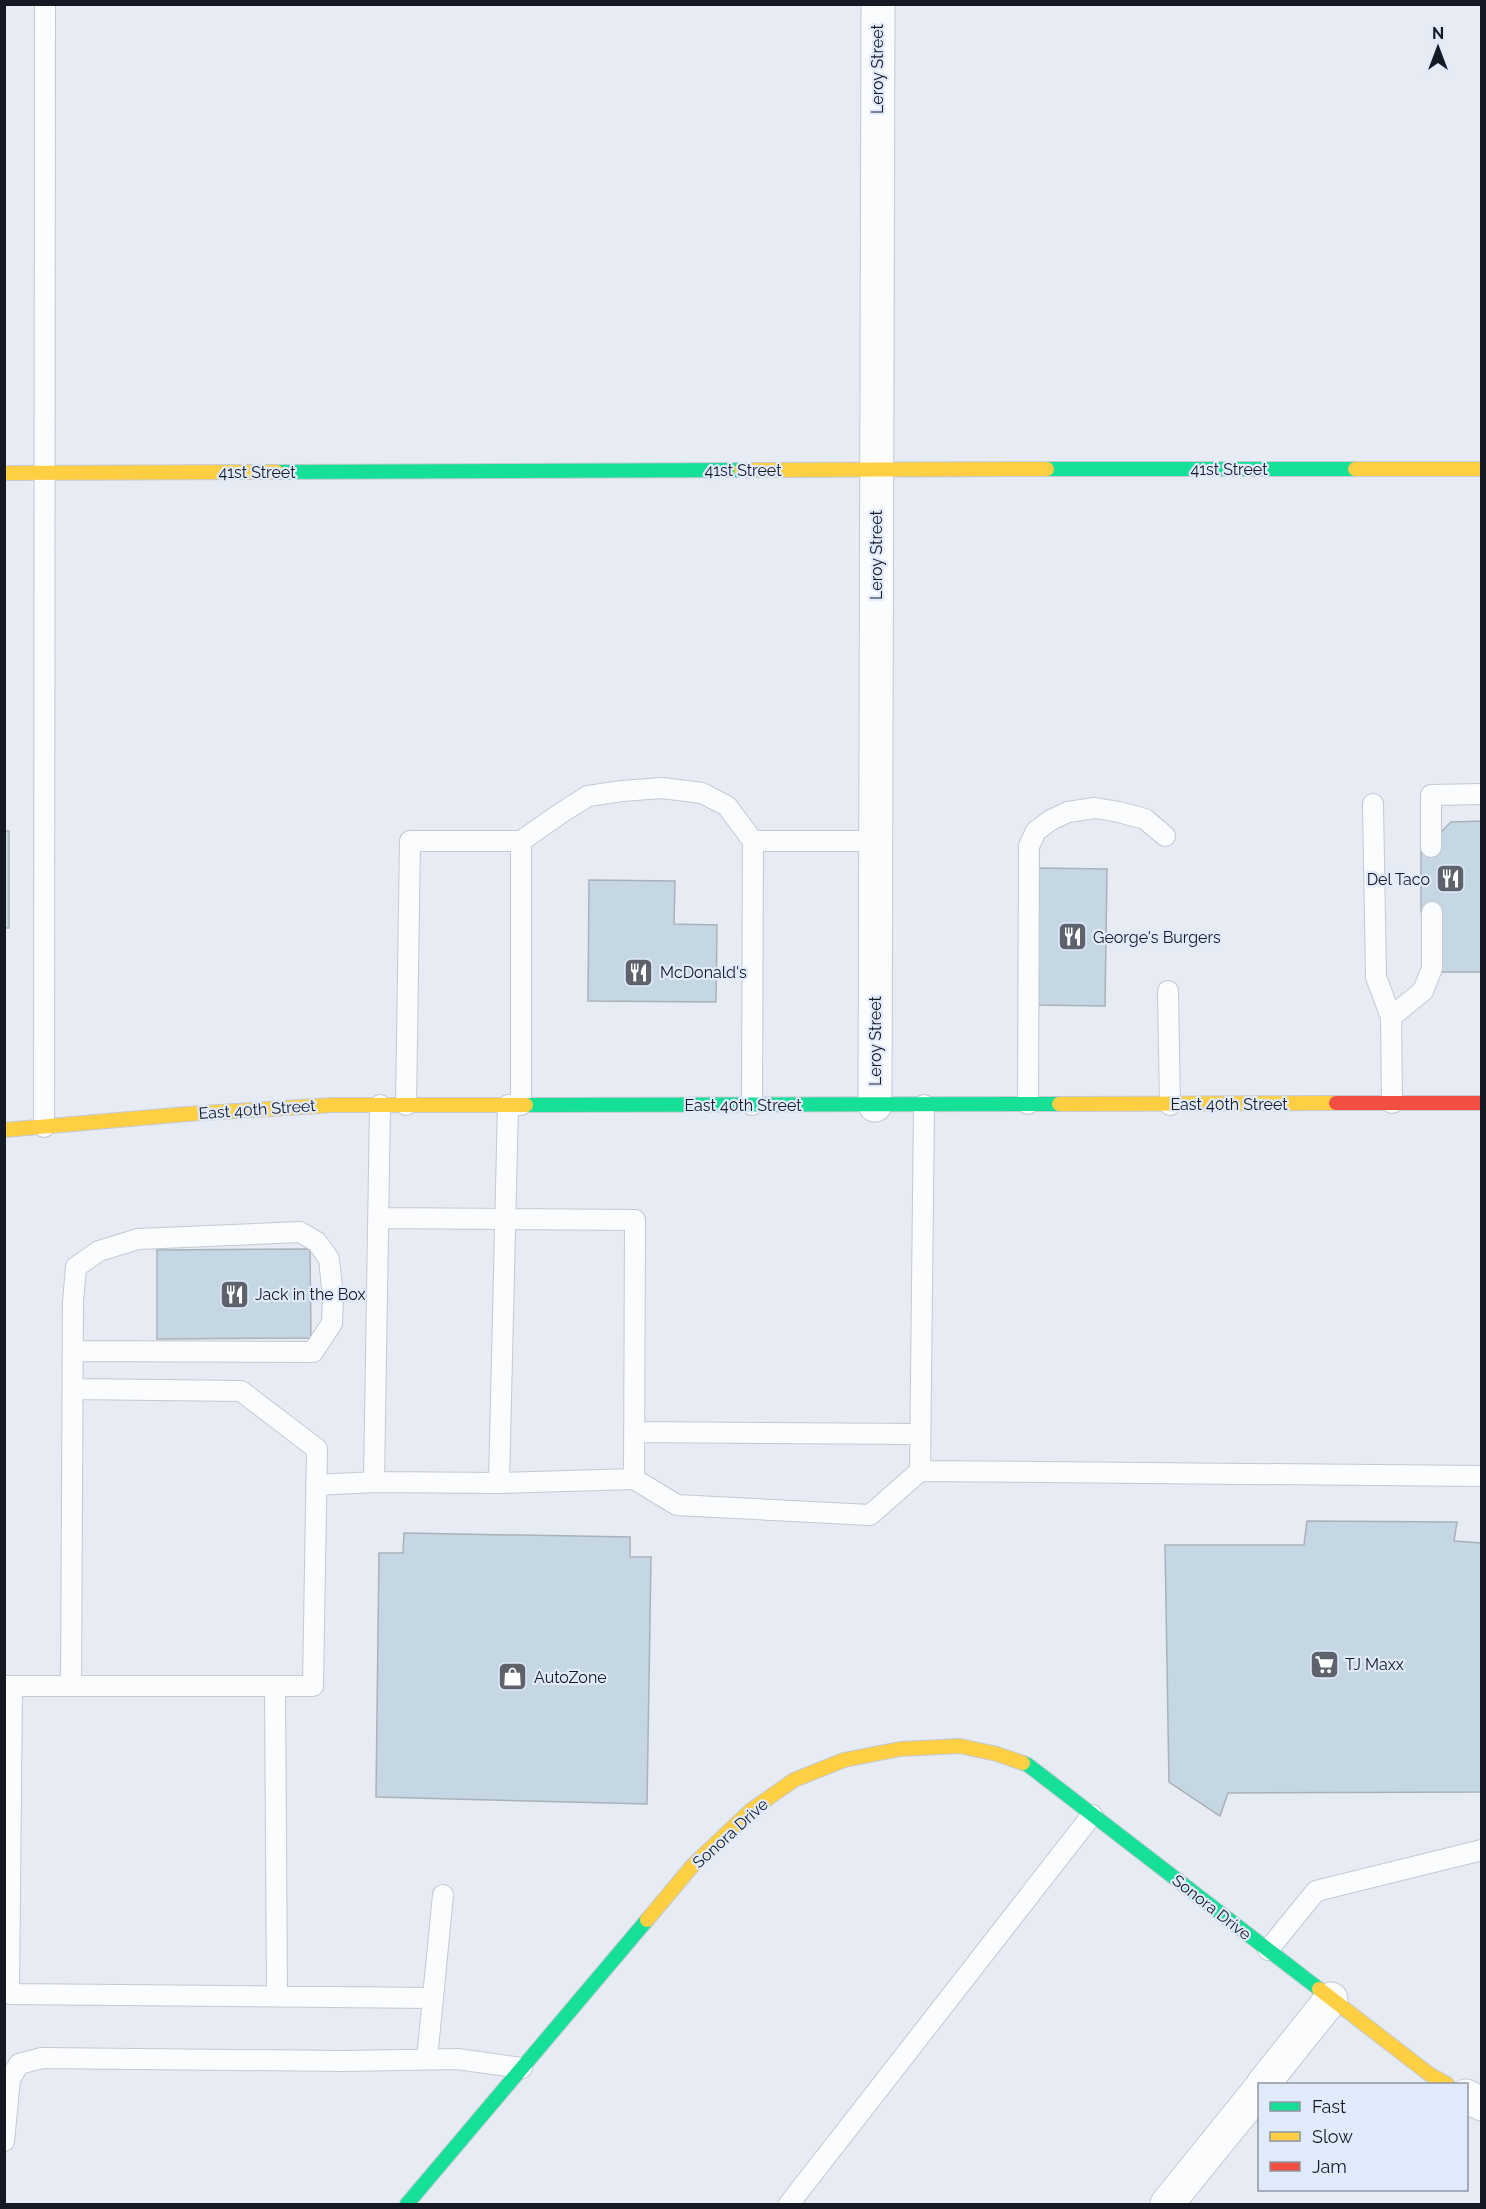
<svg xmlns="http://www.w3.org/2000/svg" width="1486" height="2209" viewBox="0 0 1486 2209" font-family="Raleway,sans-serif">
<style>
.building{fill:#c4d7e2;stroke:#aab2b9;stroke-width:1.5}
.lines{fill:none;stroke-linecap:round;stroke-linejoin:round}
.lane-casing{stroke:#c4c9d2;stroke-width:22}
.street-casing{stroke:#c4c9d2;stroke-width:35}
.fast-casing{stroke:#c4c9d2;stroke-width:16}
.slow-casing{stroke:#c4c9d2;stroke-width:16}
.jam-casing{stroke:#c4c9d2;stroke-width:16}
.lane{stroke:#fbfcfd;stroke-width:20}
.street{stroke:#fbfcfd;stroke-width:33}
.fast{stroke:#16e098;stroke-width:14}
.slow{stroke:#ffcf43;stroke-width:14}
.jam{stroke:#f24e42;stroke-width:14}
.labels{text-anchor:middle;stroke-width:4.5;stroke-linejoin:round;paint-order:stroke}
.street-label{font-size:16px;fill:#141923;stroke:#e0eafa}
.poi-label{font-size:16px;fill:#141923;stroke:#e0eafa;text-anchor:start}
</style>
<rect width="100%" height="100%" fill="#e6ebf4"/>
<path class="building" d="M1482,821V972H1441V912H1421V847H1441V832L1451,822Z
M4,831H9V928H4Z
M1039,868L1107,869L1105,1006L1037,1005Z
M589,880L675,881L674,924L717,925L716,1002L588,1001Z
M310,1249L311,1338L157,1339V1250Z
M1307,1521L1457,1522L1454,1541L1482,1543V1792L1228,1793L1220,1816L1169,1782L1165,1545H1304Z
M404,1533L630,1537V1557H651L647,1804L376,1797L379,1553H403Z"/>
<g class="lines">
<defs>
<path id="lane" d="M1373,804L1376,977L1391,1017L1392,1103
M521,841V1105
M753,841H875
M1431,847V795L1482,794
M1168,991L1170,1105
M1391,1017L1423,991L1432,968V912
M1028,1104L1029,846L1036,831L1051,820L1068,812L1095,808L1119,812L1145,819L1165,836
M380,1105L374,1482L499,1483L508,1105
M406,1105L410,841H521L561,813L588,796L622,791L662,788L702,793L727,806L753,841L752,1105
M924,1105L920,1471L1482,1476
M44,1127L45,4
M379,1218L635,1220L634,1479L499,1483
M634,1432L920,1434
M634,1479L677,1505L870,1515L920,1471
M316,1485L374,1482
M4,1686H313L317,1449L241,1391L73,1389
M12,1686L9,1994L432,1998
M71,1686L73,1302L76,1267L99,1251L138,1239L300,1232L317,1242L329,1259L333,1297L332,1323L313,1352L73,1351
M275,1686L277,1996
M1268,1950L1316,1891L1482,1850
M427,2059L443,1895
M4,2141L10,2079L19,2064L42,2058L344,2061L457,2059L522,2068
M789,2204L1092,1815"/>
<path id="street" d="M875,1105L878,4
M1263,2084L1331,1999
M1466,2096L1482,2104
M1167,2204L1260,2089"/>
<path id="fast" d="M1047,469H1355
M277,472L741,470
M526,1105L1059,1104
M1023,1763L1028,1765L1319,1989
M407,2204L647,1920"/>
<path id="slow" d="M1355,469H1482
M741,470L1047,469
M4,473L277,472
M1059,1104L1336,1103
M4,1130L187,1114L333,1105H526
M647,1920L694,1864L750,1811L794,1780L844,1760L900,1749L960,1746L997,1754L1023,1763
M1319,1989L1429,2074L1447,2084"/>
<path id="jam" d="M1336,1103H1482"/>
</defs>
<use href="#lane" class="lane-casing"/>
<use href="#street" class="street-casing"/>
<use href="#fast" class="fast-casing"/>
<use href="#slow" class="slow-casing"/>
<use href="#jam" class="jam-casing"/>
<use href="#lane" class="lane"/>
<use href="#street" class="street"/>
<use href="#fast" class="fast"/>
<use href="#slow" class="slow"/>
<use href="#jam" class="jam"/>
</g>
<defs>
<symbol id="restaurant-square" viewBox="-11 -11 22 22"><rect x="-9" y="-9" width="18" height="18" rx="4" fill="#5e626c" stroke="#e0eafa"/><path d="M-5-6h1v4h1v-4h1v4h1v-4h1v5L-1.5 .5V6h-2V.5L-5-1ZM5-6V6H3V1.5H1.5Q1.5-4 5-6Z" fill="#fff"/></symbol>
<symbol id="supermarket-square" viewBox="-11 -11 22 22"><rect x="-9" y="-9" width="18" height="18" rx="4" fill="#5e626c" stroke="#e0eafa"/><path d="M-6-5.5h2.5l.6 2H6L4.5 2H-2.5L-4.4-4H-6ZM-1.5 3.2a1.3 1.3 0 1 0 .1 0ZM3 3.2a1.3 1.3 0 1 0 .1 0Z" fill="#fff"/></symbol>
<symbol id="shop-square" viewBox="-11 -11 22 22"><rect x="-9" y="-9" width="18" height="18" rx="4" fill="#5e626c" stroke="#e0eafa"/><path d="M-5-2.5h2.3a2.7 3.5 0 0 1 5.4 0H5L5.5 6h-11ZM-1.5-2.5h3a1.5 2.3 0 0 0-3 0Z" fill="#fff"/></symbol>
</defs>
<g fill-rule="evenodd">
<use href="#restaurant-square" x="1434" y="862" width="33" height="33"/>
<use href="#restaurant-square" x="1056" y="920" width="33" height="33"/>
<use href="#restaurant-square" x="622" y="956" width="33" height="33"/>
<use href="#restaurant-square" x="218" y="1278" width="33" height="33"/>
<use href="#supermarket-square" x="1308" y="1648" width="33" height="33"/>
<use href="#shop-square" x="496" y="1660" width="33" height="33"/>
</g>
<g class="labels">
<g class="street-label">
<text transform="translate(877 69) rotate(-90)" y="6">Leroy Street</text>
<text x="1229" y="475">41st Street</text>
<text x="743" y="476">41st Street</text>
<text x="257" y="478">41st Street</text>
<text transform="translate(876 555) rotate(-90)" y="6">Leroy Street</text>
<text transform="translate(875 1041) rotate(-90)" y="6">Leroy Street</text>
<text x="1229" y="1110">East 40th Street</text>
<text x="743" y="1111">East 40th Street</text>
<text transform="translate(257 1109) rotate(-4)" y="6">East 40th Street</text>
<text transform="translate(730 1833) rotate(-42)" y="6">Sonora Drive</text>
<text transform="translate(1212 1907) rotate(38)" y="6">Sonora Drive</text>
</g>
<g class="poi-label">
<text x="1430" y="885" text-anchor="end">Del Taco</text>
<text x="1093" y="943">George's Burgers</text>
<text x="660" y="978">McDonald's</text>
<text x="255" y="1300">Jack in the Box</text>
<text x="1345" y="1670">TJ Maxx</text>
<text x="534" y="1683">AutoZone</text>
</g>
</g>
<rect width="1486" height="2209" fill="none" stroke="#141923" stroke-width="12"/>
<rect x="1258" y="2083" width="210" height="108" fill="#e0eafa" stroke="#8e96a4" stroke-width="1.5"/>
<rect x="1270" y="2102" width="30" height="9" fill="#16e098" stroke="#8e96a4" stroke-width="1.5"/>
<text x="1312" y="2113" font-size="18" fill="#141923">Fast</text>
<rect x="1270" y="2132" width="30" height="9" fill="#ffcf43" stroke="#8e96a4" stroke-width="1.5"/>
<text x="1312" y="2143" font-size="18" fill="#141923">Slow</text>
<rect x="1270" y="2162" width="30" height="9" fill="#f24e42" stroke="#8e96a4" stroke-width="1.5"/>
<text x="1312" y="2173" font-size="18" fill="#141923">Jam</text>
<g transform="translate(1438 48)" stroke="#e0eafa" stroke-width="4.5" paint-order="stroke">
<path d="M0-4.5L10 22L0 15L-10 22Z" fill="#141923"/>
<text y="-9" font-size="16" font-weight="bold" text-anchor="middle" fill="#141923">N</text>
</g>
</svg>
